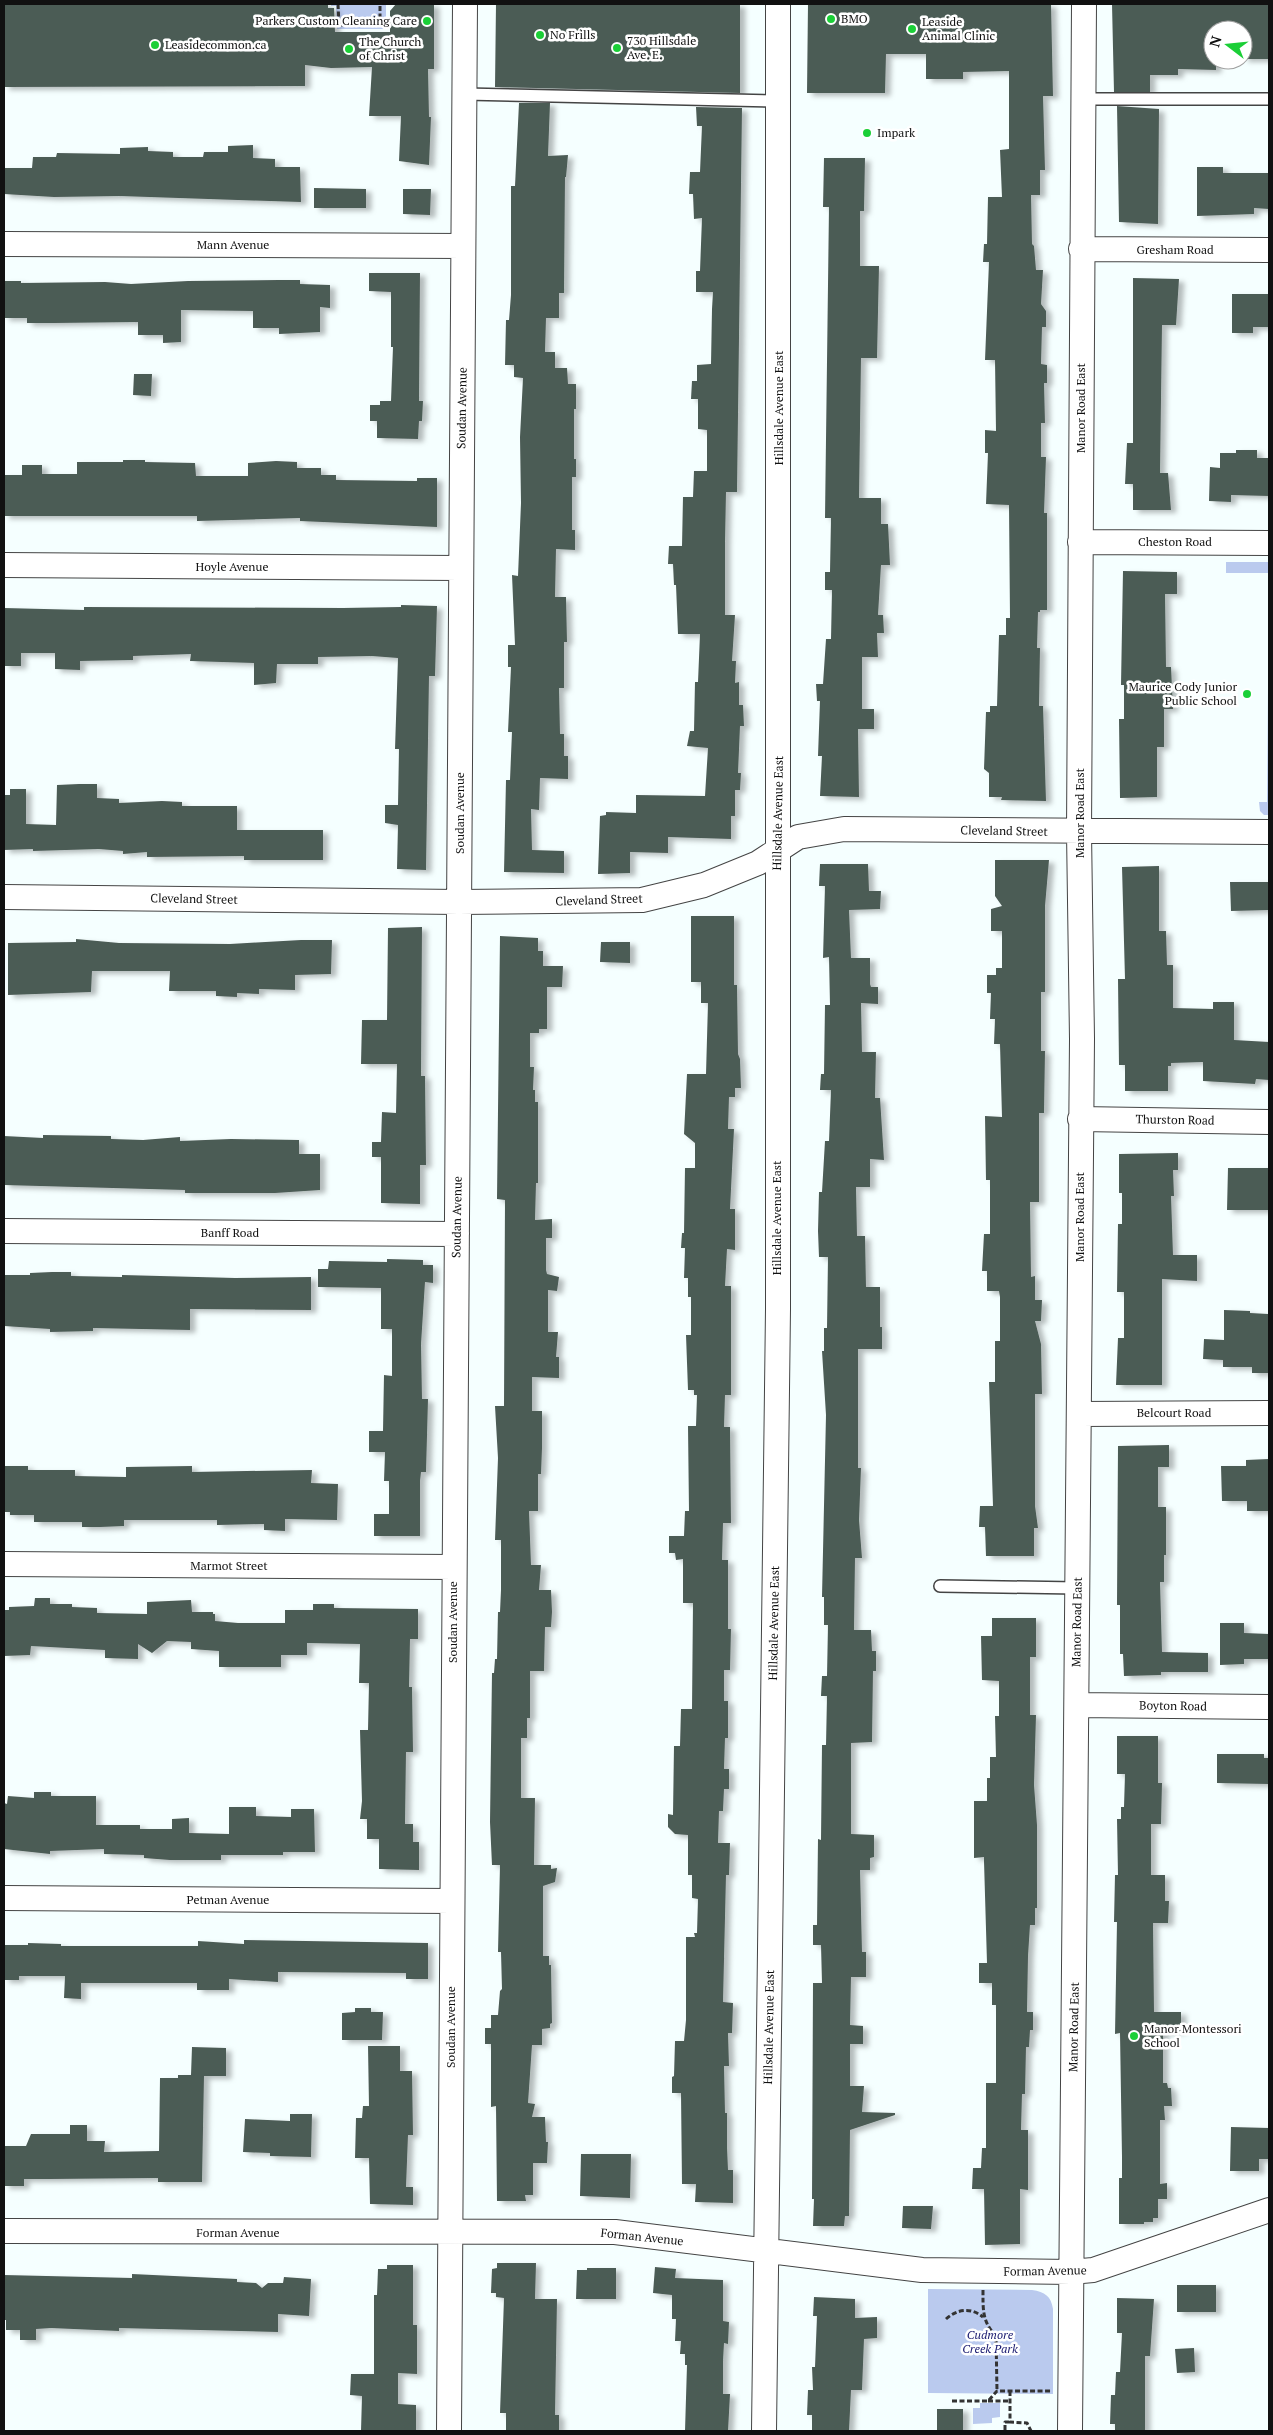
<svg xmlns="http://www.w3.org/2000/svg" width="1273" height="2435" viewBox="0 0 1273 2435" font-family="'PT Serif',serif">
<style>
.green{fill:#bacaee}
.building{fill:#4c5b55;filter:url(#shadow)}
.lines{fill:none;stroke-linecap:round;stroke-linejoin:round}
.lane-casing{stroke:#444;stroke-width:14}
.street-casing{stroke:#444;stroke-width:26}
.path{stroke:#333;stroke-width:3;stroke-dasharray:5 2.5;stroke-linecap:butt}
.lane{stroke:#fff;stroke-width:11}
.street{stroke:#fff;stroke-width:24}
.poi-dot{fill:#1bcf37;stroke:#fff;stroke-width:2}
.labels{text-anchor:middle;stroke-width:5;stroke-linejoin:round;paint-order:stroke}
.poi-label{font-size:12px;fill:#111;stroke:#fff;text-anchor:start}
.street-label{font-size:12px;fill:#111;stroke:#fff}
.park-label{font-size:12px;font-style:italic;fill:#1a1a70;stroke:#fff}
</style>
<defs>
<filter id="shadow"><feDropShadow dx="5.5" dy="3" stdDeviation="2.5" flood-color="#0004"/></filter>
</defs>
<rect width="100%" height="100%" fill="#f5ffff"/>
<path class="green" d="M331,4H386V29H337L336,6H331Z
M1226,562H1269V815H1264L1260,811L1259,802H1267L1269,573H1226Z
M928,2289L1032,2290C1045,2292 1051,2296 1053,2309V2394L928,2393Z
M980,2403H1000V2417L992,2418V2423L973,2424V2408H980Z"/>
<path class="building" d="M4,4H328V8H334L335,32H390V11L396,4H434V69H428L429,117H431L429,165L399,161L401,116H369L372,67L331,68L305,65V86L4,87Z
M496,4H740V93L495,87Z
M808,4H1051L1053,96H1043L1045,170H1040V195H1031L1032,244L1034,246L1036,270H1043L1041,304L1046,311V327H1042L1041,364L1047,365V383H1044L1045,423H1041V457H1046L1044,513H1047V610H1040V612H1038L1037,648H1040L1039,706H1043L1046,801L1001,800L1002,797H989V773L984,769L986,712H990V706H997L999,635H1006V618H1010L1009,505L986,504L988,453H985V430L996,431L995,360H985L989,262H983L984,244H987L988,197H1002L1000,150L1009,149V71L963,72V79H926V54H886L885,93H807Z
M1112,4H1269V59H1243V30H1213V60H1216V70L1178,69V75H1150V92H1114Z
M519,103H550L548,156L568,155L566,177H565L564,293H559V318H546L545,352H555V368H567L568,384H576V409H574V459H576V477H572V530H575V550L556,549L555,597H566L567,642H564V688H559L560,734H564V756H568V779L540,778L539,810L531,809L532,850L564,851V873L504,872L506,780H510L512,732H508L511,667H508V645H515L512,575L518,576L521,503L520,437L523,378L514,377V365H505L506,320H509L511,295V186H515Z
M1117,106L1159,109L1158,224L1119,222Z
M696,107L742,108L737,492H726L725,543V615H735L732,661H736L735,683L739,682V705H743L744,726H740L738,773H741L740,790H735V816H731V839L668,837V853L630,852V873L598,874L600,816L606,815V812L636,813V795L705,796L708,748L687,746L690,731H694L695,682H698L700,634H678L676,585H674L673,564H668L669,546H682L683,497H693L694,471H707V430L698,429V399H691L692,381H697V365L711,364L712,309L713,292H696V271H700L702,218L694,219L693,194H689L690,172H700L702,126H697Z
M253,145V158L275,159V167H300L301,202L120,196L54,197L4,194V168H32L33,157H56L57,153L120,154V148L148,147V151L173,152V157H203L204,152H228V146Z
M824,158H865L864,211H860V266H879L877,358H861L859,498H881V524H888L890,565H881L878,615H883L884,633H877L878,657H862V709H874V729H858L859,797L820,796L822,756H818L820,701H817L816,684H823L826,639H831L832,590H825V572H830L831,518H825L829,207H823Z
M1197,167H1223V173H1269V209L1254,208V214L1197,216Z
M314,188L366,189V208H314Z
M403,189H431L430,215L403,214Z
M369,273H420L419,401H423L422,421H419L418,439L377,438V421H370V405H380V401H391L393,347H391V292L369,291Z
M1133,278L1179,279L1176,325H1162L1160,473H1168L1171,510H1133V484H1125L1127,443H1133Z
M279,280H300V284L330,285V308L320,307V332L279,334V328H253V311L181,310V342L163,343V335H138V322L54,323H27V318H4V281H21V283L105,282L131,284L188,281Z
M1232,294H1269V327H1253V333H1232Z
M134,374H152L151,396L133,395Z
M1236,450H1257V458H1269V496L1231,495V502L1209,501L1210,467L1220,468V453H1236Z
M123,460H145V462L195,463L196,476H248V463L276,461L297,462V468H321V475H336V480L417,481V478H437V527L300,521V518L197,521V516H4V475H22V465H42V474H77V462H123Z
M1123,571L1177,572V594H1165L1166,667H1171L1173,709H1164V747H1157V797L1120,798L1119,719H1124V685H1121Z
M401,605L437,606L435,676H429L426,870L397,869L398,825L385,823V805H398L399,749H395L398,658L372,656L318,657V664H277L276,683L254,685V663L190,661L191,654L133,656V660L80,661V670L55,669V653H21V666H4V608L84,610V607L343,608L401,607Z
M79,784H97V798L119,799V803L162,801L182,802V806H237V830H323V860H244V856L147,857V852L123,854V851L99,849L33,851V849L4,850V795H10V789H26V824L56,825L57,785Z
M995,860H1049L1045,906V992H1041V1051H1045L1044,1113H1039V1202H1030L1031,1277L1035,1276V1300H1042L1041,1321H1035L1041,1344L1042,1394H1035V1506L1038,1528H1034V1556H986L985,1527H979L980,1506H993L989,1382H995V1341H1000V1297L999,1291H987V1271H982L984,1234H990V1180H986L985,1116L1002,1117L1000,1044H994L995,1019H990L991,993H987V975H996V968H1002V931H991V909L1002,906L995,896Z
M820,864H868L869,891H881L880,909L849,910L851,958H870V984L871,987H878V1004L861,1003L862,1052H876L875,1098H880L884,1160L870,1159V1187H856L857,1236H865L866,1287H880V1327H882V1349H858V1468H861L859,1520L862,1558H855L854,1630H871L872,1651H876V1671H873L872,1742L851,1743V1834L874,1835V1857L870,1858V1870H860L862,1952H866V1977H851L850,2025L863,2026V2044H850V2086H864L862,2112L895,2113V2115L850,2130L849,2216H845L844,2226H813L814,2199H812L813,1983H822L821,1945H813V1925H817L818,1839L821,1840L822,1745H826L827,1696H821L822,1676H827L828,1625H824V1597H822L826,1415L822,1351H824V1328H827L828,1257H819L818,1231L819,1192H822L825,1141H829L831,1090H820L821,1074H824L825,1005H830L829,957L823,958L825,886H819Z
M1159,866V931H1166L1167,965H1173V1008L1213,1009V1002H1234V1040L1269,1042V1080L1256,1079L1255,1084L1203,1081V1062L1171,1063V1066H1168V1091H1125V1065H1119L1118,979H1125L1122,867Z
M1230,882H1269V910L1231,911Z
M691,916H734V985H737L738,1054L740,1059L741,1088H735V1097H729L728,1129H734L730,1209H735V1250L727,1249L725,1286H731V1395H725L724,1427H730L731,1523H723L722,1560H728V1629H731L730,1670H724V1701H728V1738H725L724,1769H729V1789H724L723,1811H719L718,1843H730L729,1875H726L723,2002L733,2003L732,2033H728L729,2066H724L725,2113H727V2147L728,2170H733V2203L695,2202L696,2184H682L681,2093H672V2077L674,2076L675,2041H684L686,2020V1937H695L694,1933H697L698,1899L692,1898V1875H688V1835L675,1834L668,1827V1814L673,1815L674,1746H680L681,1709H692L693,1603H683V1559L676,1560L675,1553H669V1536H684L685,1511H689L688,1426H696L697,1395H694V1390H688L686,1335H691V1297H688V1278H684L685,1248H681L682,1233H684L685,1168H695V1143L684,1134L687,1074H706L708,1003H701V982H691Z
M422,927L421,1076H425L426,1165H420V1204L381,1203V1157H372V1142H381L382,1112L396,1113L397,1064H361L362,1020H387L388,928Z
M500,936L538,938V951H543V966H563L562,987H547V1029H539V1033H530V1067H534L533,1090H535V1102H538V1183H536L535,1220L552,1219V1238H546V1270L547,1274L559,1277L557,1291L548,1290V1332H558L556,1357H559V1378L532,1377V1411H542V1448L541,1474H538V1511H529L531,1565H541L539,1590H551L552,1612L551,1627H545L544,1671H530V1718H527V1738H521V1798H535L534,1865H551V1869L557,1868L555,1882L543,1886V1956H549V1965H551L552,2023L550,2024V2028L542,2029V2045H532L528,2103L535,2104L532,2117H545L546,2142H548L547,2163H533V2195H525L526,2201H497L496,2106L491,2107V2044H485V2028H491V2015H498L500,1991L502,1989L501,1952H498L500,1865H492L490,1822L492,1673H494L495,1659H497L498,1612H500L501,1590V1540H495L498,1458L495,1406H504L505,1200L497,1199Z
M76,939L119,943L230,944L301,940H332L331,974L295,975V990L259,989V994L237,993V997L216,996V991H169L170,971H92L91,992L8,995V943L76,942Z
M601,942H630V963L600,962Z
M43,1135L111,1136V1139L143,1140L180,1137V1141L231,1139L299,1140V1154H320V1190L275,1193H185V1190L4,1185V1136L43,1138Z
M1178,1153V1170H1173L1174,1196H1171L1173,1255H1197V1281L1162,1279V1385H1116L1118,1338H1124V1292H1117L1118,1224H1122V1193H1119V1154Z
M1228,1168H1269V1210H1227Z
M387,1259L423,1260V1265H433V1283L425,1282L421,1344L422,1399H428L426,1472H421L420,1481V1536H374V1514H389V1481H384L385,1452H369V1431H383L384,1375L392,1376V1329H381V1288L318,1287V1269H328L329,1261L387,1262Z
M52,1272H71V1276L122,1277V1275L235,1278L311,1277V1310L190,1309V1330L93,1328V1331L50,1332V1329L4,1326L5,1275H30V1273Z
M1224,1310L1250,1311V1313L1268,1314L1269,1373H1252V1367H1223V1360L1203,1359L1204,1339L1224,1340Z
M1169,1445V1467H1158V1507H1166V1555H1164V1582H1160L1162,1652L1208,1653V1672H1161V1675L1124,1676L1123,1654H1120V1605H1117L1118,1446Z
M1269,1459V1511H1247V1501H1222L1221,1466H1246V1460Z
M4,1466H28V1470H75V1476L126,1477V1467L192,1466V1472L312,1470L311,1483L338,1484L337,1520L285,1519V1531L264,1530V1524L217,1525V1520H124V1526L100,1527H82V1522H34V1515H10V1512H4Z
M35,1598H50V1604H72V1607L97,1608V1613L147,1614V1602L191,1600L192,1612H213V1614H215V1621L238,1623H285V1610H313V1604H334V1608L418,1609V1639H410L409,1687H412L413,1752H406L405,1824H413V1842H419V1870L379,1869V1839H367V1819H360L362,1801L360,1730H368L369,1683H359L360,1644L307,1643V1655H281V1667H219V1651L191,1649V1642L167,1641L152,1653L138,1644V1659L105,1658V1650L31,1646L30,1655L4,1656V1610H9V1607L34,1606Z
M992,1618H1036V1657H1030V1715H1036L1034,1785L1037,1825V1908H1035V1925H1030L1028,1956L1027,2012H1033V2030H1030L1029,2047H1026L1025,2094H1022L1021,2130H1028V2190L1020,2189V2244L985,2245L984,2189H972L973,2168H981L982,2148H986V2083H996V2005H992V1983H979V1963H987L984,1861V1857L974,1858V1801H987V1778H990V1757H996L995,1716H999V1681L982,1680L981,1636H992Z
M1220,1623H1244V1633L1269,1634V1659H1244V1664L1220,1665Z
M1117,1736H1158V1783H1162L1161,1824H1151V1875H1165V1901H1169L1168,1923H1153L1154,2012H1181V2031L1163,2032V2083H1167L1168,2088H1171L1172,2106H1164L1165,2120H1160V2184L1167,2183V2199H1158V2218H1153V2222H1144V2224H1119V2178H1122V2157L1120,2033L1115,2034L1117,1922H1114L1115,1875H1118L1117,1819H1121V1807H1124L1125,1774H1117Z
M1217,1754H1264V1758H1269V1784L1217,1783Z
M34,1792H51V1796H96V1825H140V1829H172V1819L189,1818V1833L229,1834V1807H256V1816L291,1817V1809H314L315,1852H283V1855H221V1860H170L144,1858V1855L104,1854V1849L50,1851V1854L4,1849V1803L7,1804L8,1796L34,1798Z
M244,1940L428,1943V1979H406V1973L278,1972V1982L229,1979V1990H197V1983H81V1999L64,1998L65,1976H19V1980H4V1945H28V1943L61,1944V1946H198V1941L244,1944Z
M355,2008H371V2012H383L382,2040H342V2013L355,2012Z
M368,2046H400V2071H412L413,2135H408L406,2187H413V2205L370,2204L369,2158H355L356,2118H362L363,2106H369Z
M192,2047L226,2048V2076H204L202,2182H158V2178L50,2179H24V2186H4V2146H26L31,2134H70V2125H87V2141H105L104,2152L159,2151L160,2078H178V2075H191Z
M290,2114H312L311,2157L270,2156V2153L243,2152L245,2119L290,2121Z
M1231,2127L1269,2128V2159H1259V2171H1230Z
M581,2154H631L630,2198L580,2196Z
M903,2206H933L931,2229L902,2228Z
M497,2263H536L535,2299H557L555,2415H559V2431H506V2413H500L504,2298L496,2297V2293H491L492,2269L497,2268Z
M387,2265H413V2325H417V2374L398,2373V2404L416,2405V2431H361L362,2396L350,2395L351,2374H374V2295H377L378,2269H387Z
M655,2267L676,2269L675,2278L723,2280V2321L729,2322L728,2344L724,2343L723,2361V2394H730L728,2431H685L687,2365H685V2354H680L681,2341H675L676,2319H672V2295L653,2293Z
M587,2268H616V2299H576L577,2270H587Z
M132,2274L237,2279V2282L256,2283L262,2288L268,2283H283L284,2277L311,2279L309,2316L278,2314V2332L119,2328V2331L51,2328L36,2329V2340H20V2330H6V2320H4V2275L132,2278Z
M1177,2285H1216V2312H1177Z
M814,2297L855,2299V2318L877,2317V2338L864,2339L862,2390H851L849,2431H812V2415H807L808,2390H813L812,2367H815L817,2316H813Z
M1117,2298L1154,2299L1150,2356H1145V2431H1115V2424H1110L1111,2395H1115L1116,2372H1120L1122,2333H1117Z
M1194,2348L1195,2372L1177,2373L1175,2349Z
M937,2409H963V2431H937Z"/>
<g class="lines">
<defs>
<path id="lane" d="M465,94L778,101
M1082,99H1269
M940,1586L1077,1588"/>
<path id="street" d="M4,244L463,246
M1081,249L1269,250
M1080,542L1269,543
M4,565L460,568
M4,897L459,902L642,900L704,885L758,863L798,837L844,829L1269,832
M1080,1119L1269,1122
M4,1231L457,1234
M1079,1414L1269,1413
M4,1564L454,1567
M1077,1705L1269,1707
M4,1898L452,1901
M4,2231L615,2232L922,2270L1071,2272L1093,2270L1269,2210
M449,2431L465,4
M764,2431L778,1309V4
M1070,2431L1082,1039L1079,832L1084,4"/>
</defs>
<use href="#lane" class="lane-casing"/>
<use href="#street" class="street-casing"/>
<path class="path" d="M338,4L339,25L380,24V4
M983,2290C983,2309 982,2322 996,2336L997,2391
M946,2319C957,2309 971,2307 983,2317
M1010,2391V2422L1027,2423L1031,2431
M952,2401H988L997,2391H1051
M988,2401H1010
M1005,2430V2422H1010"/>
<use href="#lane" class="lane"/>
<use href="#street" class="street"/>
</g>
<g class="poi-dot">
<circle cx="831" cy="19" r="5"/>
<circle cx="427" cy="21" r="5"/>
<circle cx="912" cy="29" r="5"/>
<circle cx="540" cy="35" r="5"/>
<circle cx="155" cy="45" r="5"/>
<circle cx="617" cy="48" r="5"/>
<circle cx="349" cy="49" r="5"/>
<circle cx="867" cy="133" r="5"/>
<circle cx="1247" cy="694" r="5"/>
<circle cx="1134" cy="2036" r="5"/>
</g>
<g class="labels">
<g class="poi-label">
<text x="841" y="23">BMO</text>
<text x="417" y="25" text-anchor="end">Parkers Custom Cleaning Care</text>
<text x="922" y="26">Leaside<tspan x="922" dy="14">Animal Clinic</tspan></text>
<text x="550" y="39">No Frills</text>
<text x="627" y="45">730 Hillsdale<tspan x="627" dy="14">Ave. E.</tspan></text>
<text x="359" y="46">The Church<tspan x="359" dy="14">of Christ</tspan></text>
<text x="165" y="49">Leasidecommon.ca</text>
<text x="877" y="137">Impark</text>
<text x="1237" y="691" text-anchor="end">Maurice Cody Junior<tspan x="1237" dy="14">Public School</tspan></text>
<text x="1144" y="2033">Manor Montessori<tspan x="1144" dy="14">School</tspan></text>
</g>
<g class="street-label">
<text x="233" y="249">Mann Avenue</text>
<text x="1175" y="254">Gresham Road</text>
<text transform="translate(462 408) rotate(-89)" y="4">Soudan Avenue</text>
<text transform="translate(779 408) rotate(-90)" y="4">Hillsdale Avenue East</text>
<text transform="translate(1081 408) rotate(-90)" y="4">Manor Road East</text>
<text x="1175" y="546">Cheston Road</text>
<text x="232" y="571">Hoyle Avenue</text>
<text transform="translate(460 813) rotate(-90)" y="4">Soudan Avenue</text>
<text transform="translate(778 813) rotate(-89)" y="4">Hillsdale Avenue East</text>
<text transform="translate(1080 813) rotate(-90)" y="4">Manor Road East</text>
<text transform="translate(1004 831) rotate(1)" y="4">Cleveland Street</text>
<text transform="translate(194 899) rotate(1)" y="4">Cleveland Street</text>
<text transform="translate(599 900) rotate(-2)" y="4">Cleveland Street</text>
<text transform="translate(1175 1120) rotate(1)" y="4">Thurston Road</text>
<text transform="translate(457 1217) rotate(-89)" y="4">Soudan Avenue</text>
<text transform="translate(1080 1217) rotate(-90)" y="4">Manor Road East</text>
<text transform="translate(777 1218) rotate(-90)" y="4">Hillsdale Avenue East</text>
<text x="230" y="1237">Banff Road</text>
<text x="1174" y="1417">Belcourt Road</text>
<text x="229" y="1570">Marmot Street</text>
<text transform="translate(453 1622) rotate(-90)" y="4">Soudan Avenue</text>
<text transform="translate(1077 1622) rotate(-89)" y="4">Manor Road East</text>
<text transform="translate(774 1623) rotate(-89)" y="4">Hillsdale Avenue East</text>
<text transform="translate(1173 1706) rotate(1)" y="4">Boyton Road</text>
<text x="228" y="1904">Petman Avenue</text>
<text transform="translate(451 2027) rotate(-90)" y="4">Soudan Avenue</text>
<text transform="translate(769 2027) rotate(-89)" y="4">Hillsdale Avenue East</text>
<text transform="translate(1074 2027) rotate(-89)" y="4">Manor Road East</text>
<text x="238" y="2237">Forman Avenue</text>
<text transform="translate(642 2237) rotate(6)" y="4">Forman Avenue</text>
<text transform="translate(1045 2271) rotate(-1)" y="4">Forman Avenue</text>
</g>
<g class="park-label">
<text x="990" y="2339">Cudmore<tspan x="990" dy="14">Creek Park</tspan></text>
</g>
</g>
<rect width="1273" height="2435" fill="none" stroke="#111111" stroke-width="10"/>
<g transform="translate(1228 45) rotate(286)"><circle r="24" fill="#ffffff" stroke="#a0a0a0"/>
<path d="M0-4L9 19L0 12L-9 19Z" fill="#1bcf37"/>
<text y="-8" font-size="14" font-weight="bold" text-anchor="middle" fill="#111111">N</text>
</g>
</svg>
